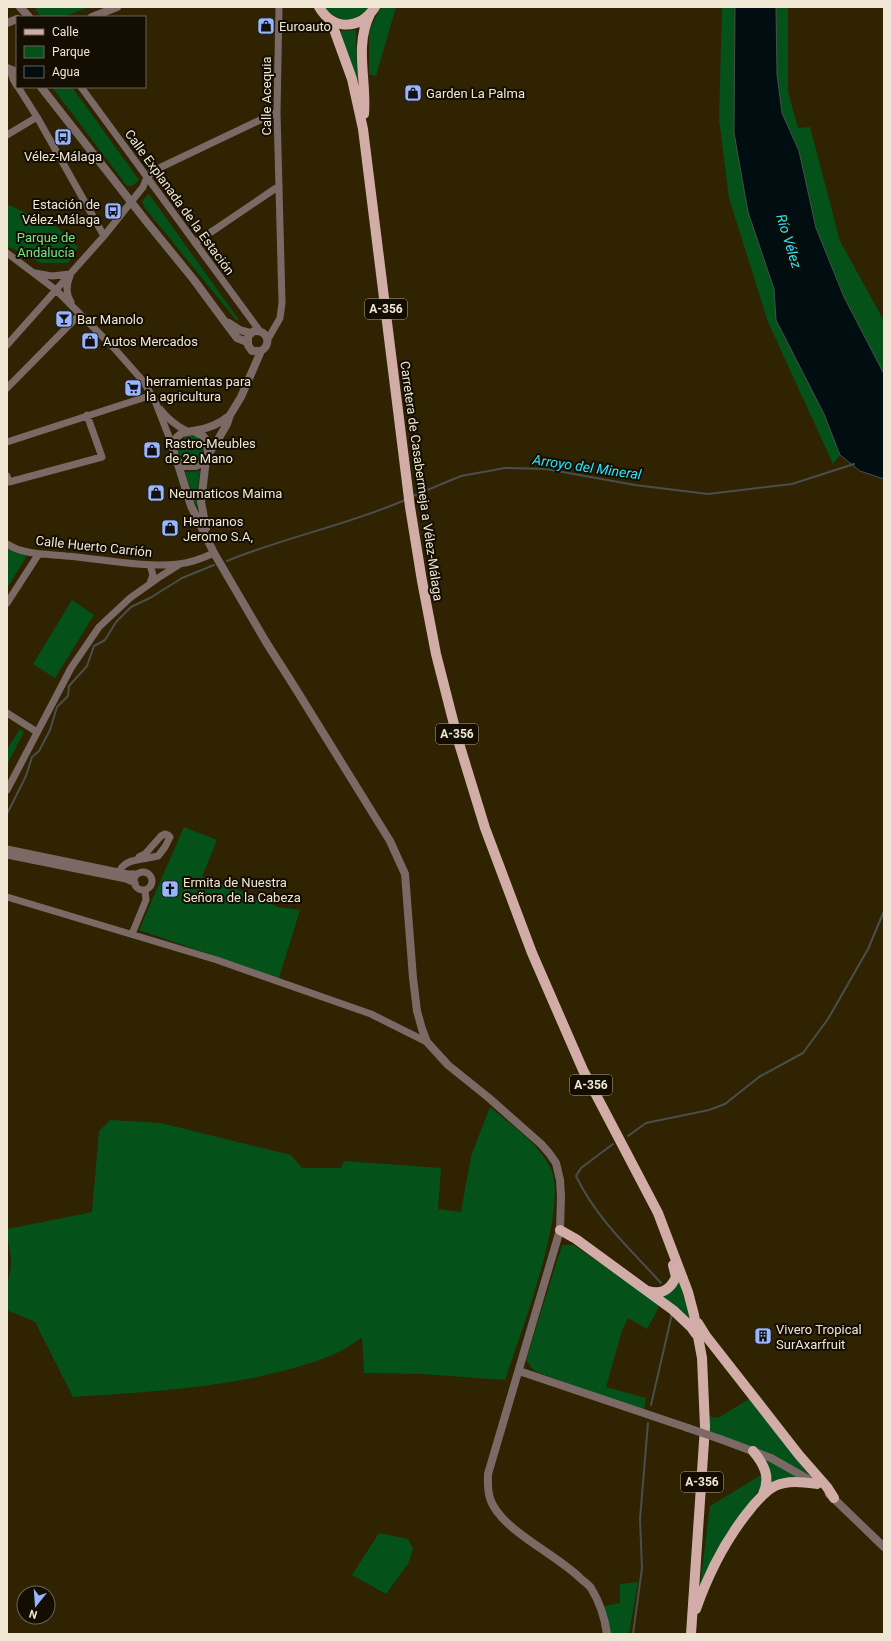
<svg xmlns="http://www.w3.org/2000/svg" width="891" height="1641" viewBox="0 0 891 1641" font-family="Roboto,sans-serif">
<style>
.green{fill:#04511a}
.water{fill:#000e11;stroke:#484f4c}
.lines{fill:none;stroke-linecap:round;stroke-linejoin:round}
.stream{stroke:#484f4c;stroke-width:2}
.minor{stroke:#7b6966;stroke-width:7}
.tertiary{stroke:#7b6966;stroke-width:8}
.primary{stroke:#d2ada8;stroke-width:10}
.tertiary-bridge{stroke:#7b6966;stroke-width:8}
.labels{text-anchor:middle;stroke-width:4;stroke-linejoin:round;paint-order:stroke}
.shield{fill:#130d02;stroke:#ada695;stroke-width:1}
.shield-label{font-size:12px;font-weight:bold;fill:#efe7d4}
.poi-label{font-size:13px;fill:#efe7d4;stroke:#130d02;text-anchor:start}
.street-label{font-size:13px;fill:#efe7d4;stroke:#130d02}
.park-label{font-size:13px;fill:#75e885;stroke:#130d02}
.water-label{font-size:14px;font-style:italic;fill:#2de4f8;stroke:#130d02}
</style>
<rect width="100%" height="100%" fill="#302301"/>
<path class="green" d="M34,7H89L63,17H41Z
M324,7H369C357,24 337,23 324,7Z
M381,7H396L376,76L369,74V31Z
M722,7H735L734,133L748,212L774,289L776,320L824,414L840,455L833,464L768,322L729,198L719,119Z
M776,7H788V91L798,128L810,127L840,241L884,321V374L844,297L816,228L799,151L782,113L777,74Z
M356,30V44L358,84L341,33V31Z
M52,87H72L139,180L132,186H127Z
M149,194L239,320L237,321L145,208L142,201Z
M7,204L58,228L78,247L68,263H41L7,246Z
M178 449a13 13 0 1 1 26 0a13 13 0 1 1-26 0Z
M200,471L198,486L197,505L196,506L185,472Z
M7,549L27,556L7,588Z
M72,600L94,615L55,678L33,664Z
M20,729L24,732L7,765V749Z
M184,827L217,840L202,877L252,895L278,907L300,910L279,978L139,930Z
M490,1107C511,1125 539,1143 551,1169C569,1209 519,1337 505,1380L422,1374L364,1373L362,1338C352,1344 341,1352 330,1356C249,1387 160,1391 73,1397L35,1322L9,1311C1,1298 11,1277 11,1263C11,1252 7,1240 7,1229L92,1212L99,1131L110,1120L161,1123L291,1155L302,1168H341L344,1161L441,1168L438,1209L461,1212L471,1156Z
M562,1245H574L658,1303V1309L647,1329L628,1318L622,1331L606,1387L646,1398L644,1411L534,1371L526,1360Z
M679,1281L691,1323L660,1297C669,1294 674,1290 679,1281Z
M749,1399L816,1479L773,1455L708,1431V1416L718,1418Z
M763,1458L802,1479L767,1487Z
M763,1474L761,1487L721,1544L699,1593L710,1506Z
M379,1533L408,1539L413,1549L408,1564L386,1594L352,1575Z
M638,1582L629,1634H609L605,1606L620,1603V1584Z"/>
<path class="water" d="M735,7H776L777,74L782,113L799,151L816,228L844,297L884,374V479L860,471L840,455L824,414L776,320L774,289L748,212L734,133Z"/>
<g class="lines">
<path class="stream" d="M413,496L461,476L505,468L546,469L635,485L708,494L792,484L854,464
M227,561C285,537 348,525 405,500
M7,814L26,776L32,757L39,751L50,730L57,707L68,696L69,686L87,666L94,646L105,640L116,622L131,607L150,598L182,578L214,565
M628,1136L646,1123L709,1110L725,1104L759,1077L803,1053L828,1019L868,949L884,911
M613,1144L581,1168L576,1176C596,1218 630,1249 661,1283
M651,1405L672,1314
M633,1634L642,1568L640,1519L648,1423"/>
<path class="minor" d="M10,70L13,79L17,86
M18,87L37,117L104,236
M81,87L259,330
M7,135L37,117
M195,243L279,186
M7,253L56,290L114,348L143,381L155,401L173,447
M35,273L52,276L70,274
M70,276C66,285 66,294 71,302
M268,339L280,318L282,303L277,112L279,7
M7,345L104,236L143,187L147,177L155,170L277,112
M7,388L80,314
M160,409C168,419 176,426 187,431
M7,442L152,395
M7,476L9,482L102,457L87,415
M7,544C23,555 48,554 66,556C104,559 141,568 179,564C191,563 203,558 214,553
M150,565L153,575L150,583
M7,603L38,555
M7,713L37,732
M7,790L71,668L99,627L130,598L161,576L180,564
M7,849L128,874H137
M7,855L126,879L135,883
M119,872C122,865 129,861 137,860L139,857L145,854L161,836L165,834L168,835L170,837L165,847L158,856L137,860
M134 881a9 9 0 1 1 18 0a9 9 0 1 1-18 0Z
M7,897L217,960L371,1014L427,1042
M132,934L146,900L145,890"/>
<path class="tertiary" d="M20,7L29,17
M92,17L117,7
M7,23L17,19
M7,68L17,72
M41,87L146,221L194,280L228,326L237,338L247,342
M229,323L240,330L251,333
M193,431C208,429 218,425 229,416
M208,453L207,441L203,436L193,431L182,433L177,437L173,447L175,458L183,466H196L202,463L216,443L227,424L230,415L241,397L261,351C272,344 268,330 254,331L248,336V345L252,351H261
M206,459L201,502L206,528
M177,461L191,506L214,553L266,642L294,686L390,841L405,874L413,978L417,1011L422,1029L427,1042L448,1065L489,1098L541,1144L549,1153L556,1163L560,1180L561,1196L560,1230L488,1474C488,1483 487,1492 491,1501C503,1531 556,1554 580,1578C583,1581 588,1584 591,1588C599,1601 605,1619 607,1634
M519,1371L688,1428
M720,1439L771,1458L815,1483
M829,1494L884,1547"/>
<path class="primary" d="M319,7C333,31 360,30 375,7
M331,21L352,79L363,129L410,507L422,581L436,654L458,740L485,828L532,953L583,1070L658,1213L688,1292L694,1315L702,1358L705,1427L691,1634
M364,114C367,81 354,46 370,14
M560,1230L576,1239L673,1310L691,1327L696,1334
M648,1291C661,1295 670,1290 676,1277L673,1265
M698,1323L706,1336L799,1455L827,1487L834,1498
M753,1451C764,1464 771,1477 763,1494
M696,1609C709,1572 727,1537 752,1507C759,1499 765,1491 775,1486C788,1480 802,1482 817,1484"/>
<path class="tertiary-bridge" d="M688,1428L720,1439"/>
</g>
<defs>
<symbol id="shop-square" viewBox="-11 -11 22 22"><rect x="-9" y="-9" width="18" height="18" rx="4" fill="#98b5fd" stroke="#130d02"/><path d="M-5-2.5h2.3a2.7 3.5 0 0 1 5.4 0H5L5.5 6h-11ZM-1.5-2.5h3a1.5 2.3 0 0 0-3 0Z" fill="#111"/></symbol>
<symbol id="bus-square" viewBox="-11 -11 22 22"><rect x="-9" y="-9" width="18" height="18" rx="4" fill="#98b5fd" stroke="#130d02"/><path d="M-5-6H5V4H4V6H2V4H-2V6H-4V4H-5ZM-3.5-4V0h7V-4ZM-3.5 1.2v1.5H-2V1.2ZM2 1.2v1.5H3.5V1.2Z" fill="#111"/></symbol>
<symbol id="bar-square" viewBox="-11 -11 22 22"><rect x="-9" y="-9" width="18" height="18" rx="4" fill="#98b5fd" stroke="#130d02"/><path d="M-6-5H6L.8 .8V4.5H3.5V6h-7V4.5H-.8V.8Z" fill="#111"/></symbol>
<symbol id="supermarket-square" viewBox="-11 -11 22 22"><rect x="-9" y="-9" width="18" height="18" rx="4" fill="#98b5fd" stroke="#130d02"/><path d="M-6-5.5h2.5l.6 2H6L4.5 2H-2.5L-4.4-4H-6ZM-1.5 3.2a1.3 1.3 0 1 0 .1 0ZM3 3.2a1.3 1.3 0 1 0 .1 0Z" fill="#111"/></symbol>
<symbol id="church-square" viewBox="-11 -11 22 22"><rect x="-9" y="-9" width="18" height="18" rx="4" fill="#98b5fd" stroke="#130d02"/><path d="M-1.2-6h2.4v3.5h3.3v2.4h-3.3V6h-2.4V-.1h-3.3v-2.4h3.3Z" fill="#111"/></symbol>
<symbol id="building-square" viewBox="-11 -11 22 22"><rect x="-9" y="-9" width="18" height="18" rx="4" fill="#98b5fd" stroke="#130d02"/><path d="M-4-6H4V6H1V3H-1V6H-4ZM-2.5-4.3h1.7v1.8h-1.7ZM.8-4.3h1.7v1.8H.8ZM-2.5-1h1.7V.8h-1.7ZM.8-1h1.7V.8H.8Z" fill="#111"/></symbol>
</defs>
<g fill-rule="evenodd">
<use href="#shop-square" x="256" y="16" width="20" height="20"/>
<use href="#shop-square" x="403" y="83" width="20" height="20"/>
<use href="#bus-square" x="53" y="127" width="20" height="20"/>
<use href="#bus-square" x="103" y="201" width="20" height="20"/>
<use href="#bar-square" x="54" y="309" width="20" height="20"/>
<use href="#shop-square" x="80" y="331" width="20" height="20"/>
<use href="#supermarket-square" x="123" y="378" width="20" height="20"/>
<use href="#shop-square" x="142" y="440" width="20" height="20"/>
<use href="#shop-square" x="146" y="483" width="20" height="20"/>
<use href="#shop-square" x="160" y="518" width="20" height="20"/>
<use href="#church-square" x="160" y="879" width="20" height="20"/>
<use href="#building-square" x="753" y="1326" width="20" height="20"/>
</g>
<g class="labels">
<g class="shield">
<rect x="365" y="299" width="42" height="20" rx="3"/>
<rect x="436" y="724" width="42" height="20" rx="3"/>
<rect x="570" y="1075" width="42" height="20" rx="3"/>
<rect x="681" y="1472" width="42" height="20" rx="3"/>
</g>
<g class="shield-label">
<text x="386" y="313">A-356</text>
<text x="457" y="738">A-356</text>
<text x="591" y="1089">A-356</text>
<text x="702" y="1486">A-356</text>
</g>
<g class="poi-label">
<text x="279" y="31">Euroauto</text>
<text x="426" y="98">Garden La Palma</text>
<text x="63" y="161" text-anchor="middle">Vélez-Málaga</text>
<text x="100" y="209" text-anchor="end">Estación de<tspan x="100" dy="15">Vélez-Málaga</tspan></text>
<text x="77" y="324">Bar Manolo</text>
<text x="103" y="346">Autos Mercados</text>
<text x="146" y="386">herramientas para<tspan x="146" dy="15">la agricultura</tspan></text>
<text x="165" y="448">Rastro-Meubles<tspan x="165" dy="15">de 2e Mano</tspan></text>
<text x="169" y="498">Neumaticos Maima</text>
<text x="183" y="526">Hermanos<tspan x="183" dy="15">Jeromo S.A,</tspan></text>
<text x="183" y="887">Ermita de Nuestra<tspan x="183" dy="15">Señora de la Cabeza</tspan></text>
<text x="776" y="1334">Vivero Tropical<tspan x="776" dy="15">SurAxarfruit</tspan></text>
</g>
<g class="street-label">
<text transform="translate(266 96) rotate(-90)" y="5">Calle Acequia</text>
<text transform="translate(180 202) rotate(54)" y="5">Calle Explanada de la Estación</text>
<text transform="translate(422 481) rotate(82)" y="5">Carretera de Casabermeja a Vélez-Málaga</text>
<text transform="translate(94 546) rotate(6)" y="5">Calle Huerto Carrión</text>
</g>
<g class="park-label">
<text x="46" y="242">Parque de<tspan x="46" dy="15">Andalucía</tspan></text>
</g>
<g class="water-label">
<text transform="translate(789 241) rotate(73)" y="5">Río Vélez</text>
<text transform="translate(587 467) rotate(8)" y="5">Arroyo del Mineral</text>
</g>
</g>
<rect width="891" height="1641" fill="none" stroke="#efe7d4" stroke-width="16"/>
<rect x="16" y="16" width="130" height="72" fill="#130d02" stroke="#6b6456"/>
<rect x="24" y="29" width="20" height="6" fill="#d2ada8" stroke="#6b6456"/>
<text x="52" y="36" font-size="12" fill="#efe7d4">Calle</text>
<rect x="24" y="46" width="20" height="12" fill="#04511a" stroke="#6b6456"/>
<text x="52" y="56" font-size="12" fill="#efe7d4">Parque</text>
<rect x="24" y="66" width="20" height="12" fill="#000e11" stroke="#6b6456"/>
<text x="52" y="76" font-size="12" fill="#efe7d4">Agua</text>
<g transform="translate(36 1605) rotate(197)"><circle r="19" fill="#130d02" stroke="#6b6456"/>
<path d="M0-3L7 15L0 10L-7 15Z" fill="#98b5fd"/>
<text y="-6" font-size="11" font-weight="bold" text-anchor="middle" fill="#efe7d4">N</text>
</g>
</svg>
